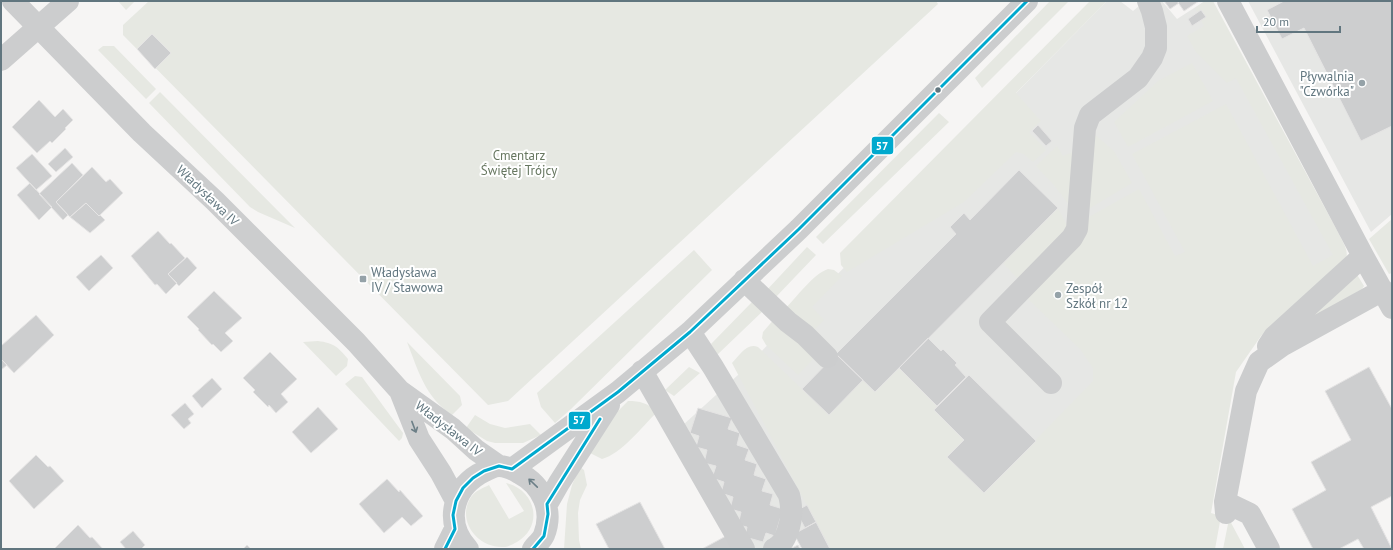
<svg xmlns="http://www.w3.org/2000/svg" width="1393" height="550" viewBox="0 0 1393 550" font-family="'PT Sans',sans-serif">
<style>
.built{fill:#e6e7e5}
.green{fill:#e6e8e2}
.building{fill:#cdcecf;stroke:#e5e4e4}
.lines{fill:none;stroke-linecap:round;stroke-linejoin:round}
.minor{stroke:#cccdce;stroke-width:22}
.bus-1-casing{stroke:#fff;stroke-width:6}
.bus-1{stroke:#00a9ce;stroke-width:3}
.oneway{stroke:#6c7f87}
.poi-dot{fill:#95a2a8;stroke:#fff;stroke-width:1.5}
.bus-dot{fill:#61767f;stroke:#fff;stroke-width:1.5}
.labels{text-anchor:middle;stroke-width:4;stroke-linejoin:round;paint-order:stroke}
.poi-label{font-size:13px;fill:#61767f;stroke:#fff;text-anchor:start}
.park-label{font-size:13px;fill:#677760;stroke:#fff}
.street-label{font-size:13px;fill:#61767f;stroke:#fff}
.line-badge{stroke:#fff;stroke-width:1.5}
.badge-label{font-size:11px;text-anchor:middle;font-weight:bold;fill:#fff}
</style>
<rect width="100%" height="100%" fill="#f6f5f4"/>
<path class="built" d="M1107,1H1120L1133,11L1145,1H1162L1177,19L1205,1L1346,255L1224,362L1202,505L805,528L763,549H733L683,425L738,375Z
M1248,1H1392V214L1371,232Z"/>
<path class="green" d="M118,1H135L126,10Z
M149,1H936L938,4L508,401L488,405L123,35V25Z
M1050,1H1069L982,88L975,78Z
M1090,1H1107L1016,93L1041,121L1029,132L1046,150L1033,162L1024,154L1016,152L964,202L847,272L841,265L840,253Z
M1205,1H1213L1339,234C1343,243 1349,250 1346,260L1261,336L1236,372L1211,513L1221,516L1215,549H830L732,363C739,356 747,342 758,347L829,415L863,380L875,392L899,368L937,406L934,410L964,440L947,457L984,493L1093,381V368L1081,350L1026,297L1087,218L1139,189L1175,256L1185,252L1132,154L1226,104L1313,266L1333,255L1236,78L1227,83L1196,52L1187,36L1204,26L1201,20V10L1197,12L1195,8Z
M103,46H114L156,89L146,99L98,50Z
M1192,63L1213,101L1128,147L1114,122L1158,81Z
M160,92L295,228L258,212L250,207L149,103Z
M939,113L949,122L823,244L816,237Z
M1094,134L1114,151L1132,183L1087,210Z
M1057,146L1063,156L1075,151L1070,206L1053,184L1036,166Z
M1058,208L1069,229L1019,280L1003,263Z
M1392,219V273L1389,274L1369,239Z
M807,247L816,255L774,299L765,292Z
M694,250L712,270L571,409L555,423L541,407L537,393Z
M828,269L834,270L842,276L812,307L824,320L812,332L784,310C796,298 813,274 828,269Z
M1356,273L1364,286L1362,289L1298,327Z
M752,302L765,309L717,355L711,344Z
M775,318L815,357L798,375L766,345L762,338L763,332Z
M318,341C334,343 338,347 348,359L347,366L336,376L303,342Z
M407,342L460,396L462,405L452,415C425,397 418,370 407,342Z
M689,367L700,373L674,396L665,390Z
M355,376L362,377L403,433L402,438L399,441L345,384Z
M628,401C640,401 648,403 657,412C642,427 621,454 602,459L590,453L618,411Z
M475,415L490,424L505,428L530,424L541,435L523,443H495L487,441L466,428Z
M580,467L584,470L587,485L580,500L578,513L579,540L581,549H564L567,504L572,485Z
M506,483C536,490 544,526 517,542C513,544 508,547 503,547C477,548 456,520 471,497C475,491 483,488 489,485L509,519L524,511Z
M1229,519L1245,549H1223Z"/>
<path class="building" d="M1164,1H1177L1179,3L1170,9Z
M1177,1H1199L1184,11Z
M1284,1H1392V126L1361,141L1304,28L1282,39L1267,10Z
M1201,10L1206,17L1192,26L1188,19Z
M152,34L171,53L155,69L137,49Z
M39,100L55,117L63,109L73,120L65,128L66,129L52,143L50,141L37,153L12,127Z
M1038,125L1052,141L1046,146L1032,131Z
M65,148L73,157L56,172L48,164Z
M32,154L52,176L36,190L16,168Z
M72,163L83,175L56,202L68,215L63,220L39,194Z
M92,167L106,182L110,179L123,193L99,216L86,203L70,217L56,202Z
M1019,170L1058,208L875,392L836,354L956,234L950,227L964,213L970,220Z
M30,183L52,207L39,220L17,195Z
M86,203L99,216L100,215L105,220L90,233L70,217Z
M158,231L170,244L171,243L185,258L168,274L177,283L166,294L157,284L155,285L131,256Z
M101,255L113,268L89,291L76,277Z
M187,257L197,268L179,286L168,274Z
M214,291L242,318L225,333L233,341L221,352L213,344L212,345L198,330L199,329L187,317Z
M36,315L54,335L14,373L1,359V346Z
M928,338L941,351L943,349L957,363L955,365L966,377L937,406L899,368Z
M270,352L297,379L281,394L288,402L276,413L269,405L268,407L253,392L255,390L243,378Z
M836,354L863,380L829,415L802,389Z
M1,359L7,365L1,370Z
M1369,367L1392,409V496L1371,507L1392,549H1364L1358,539L1339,549H1313L1292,509L1326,490L1311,462L1351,440L1325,391Z
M969,375L1036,441L984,493L947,457L964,440L934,410Z
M212,378L222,389L202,408L192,396Z
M185,403L194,414L188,419L191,423L184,429L171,415Z
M318,407L338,429L311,453L292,432Z
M698,408L732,418L728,429L740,433L737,445L749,449L745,460L757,464L754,475L766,479L762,491L773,494L770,505L783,509L775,536L766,533L763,542L745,537L747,527L738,525L741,512L730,509L733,497L721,493L724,482L712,478L716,466L704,463L707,450L696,447L699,436L690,433Z
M36,455L48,467L50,466L64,481L34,509L9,481Z
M387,479L399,492L400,490L423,516L411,526L402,517L384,533L359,504Z
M640,502L665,549H609L596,524Z
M807,505L816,522L805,528L796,511Z
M816,522L830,549H802L794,534Z
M78,525L90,538L92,537L103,549H54Z
M133,531L145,545L141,549H126L120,542Z
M726,536L733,549H702Z
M247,545L251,549H243Z
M798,545L800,549H790Z"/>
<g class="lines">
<path class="minor" d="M13,1L142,133L215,201L356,342L400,391L453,429L476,450L499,466
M1228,1L1363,256L1392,308
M1,60L68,1
M744,280L788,322L805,335L827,357
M690,332L713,367L789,495C790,499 791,504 791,508C792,521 787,543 774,549
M1268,346L1274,337L1363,256
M642,371L744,549
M1051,383L990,322L1072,238L1077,229L1085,128L1090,115L1138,78L1152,58L1156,48V27L1152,11L1148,1
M400,391L419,439L441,473L456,501
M512,469L618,392L690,332L799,229L1027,1
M1225,502L1250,514L1269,549
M547,504L559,483L609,405
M1226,513L1225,502L1246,391L1259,362L1283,345L1383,290
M445,549L455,529
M468,549C445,525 451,491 479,474C485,471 493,466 499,466C506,466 514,470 519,473C542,485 554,510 544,535C542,540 536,545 533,549"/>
<defs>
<path id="bus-1" d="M445,549L455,529L453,515L456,501L463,488L473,478L484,471L499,466L512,469L618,392L690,332L799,229L1027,1
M533,549L544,536L548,514L547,504L600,419"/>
</defs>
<use href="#bus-1" class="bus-1-casing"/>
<use href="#bus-1" class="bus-1"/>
</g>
<defs><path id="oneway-shaft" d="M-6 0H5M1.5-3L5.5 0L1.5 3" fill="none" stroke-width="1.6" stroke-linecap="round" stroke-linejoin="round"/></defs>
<g class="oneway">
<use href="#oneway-shaft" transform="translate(414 427) rotate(69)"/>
<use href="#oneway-shaft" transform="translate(533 483) rotate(-136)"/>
</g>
<g class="poi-dot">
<circle cx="1362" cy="83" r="4"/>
<rect x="359" y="275" width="8" height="8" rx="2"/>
<circle cx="1058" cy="295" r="4"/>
</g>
<circle class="bus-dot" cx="938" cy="90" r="3.5"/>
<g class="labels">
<g class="poi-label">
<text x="1354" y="81" text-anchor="end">Pływalnia<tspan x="1354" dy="15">"Czwórka"</tspan></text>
<text x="371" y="277">Władysława<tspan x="371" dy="15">IV / Stawowa</tspan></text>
<text x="1066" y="293">Zespół<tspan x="1066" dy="15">Szkół nr 12</tspan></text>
</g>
<g class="park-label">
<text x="519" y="160">Cmentarz<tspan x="519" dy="15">Świętej Trójcy</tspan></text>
</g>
<g class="street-label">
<text transform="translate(208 195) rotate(44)" y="5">Władysława IV</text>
<text transform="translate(449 428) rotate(38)" y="5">Władysława IV</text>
</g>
</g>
<g class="line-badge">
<rect x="871" y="136" width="23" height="19" rx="4" fill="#00a9ce"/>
<rect x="568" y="411" width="23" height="19" rx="4" fill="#00a9ce"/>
</g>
<g class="badge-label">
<text x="882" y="150">57</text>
<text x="579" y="424">57</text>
</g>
<rect width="1393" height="550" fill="none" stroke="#61767f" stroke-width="4"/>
<path d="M1257 26v6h83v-6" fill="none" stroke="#61767f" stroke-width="2"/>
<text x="1263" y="26" font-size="12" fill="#61767f" stroke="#ffffff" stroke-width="3" paint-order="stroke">20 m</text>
</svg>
